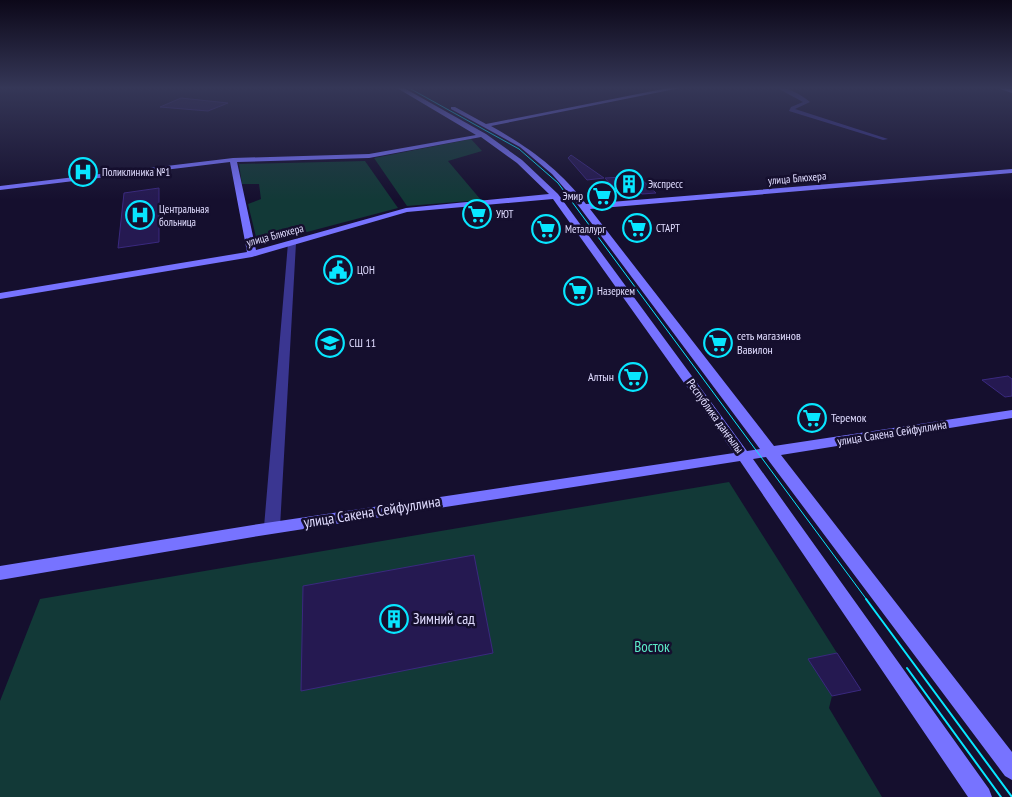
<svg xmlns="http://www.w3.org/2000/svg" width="1012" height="797" viewBox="0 0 1012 797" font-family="'PT Sans Narrow',sans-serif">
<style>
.green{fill:#123937}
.building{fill:#251951;stroke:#3a297f}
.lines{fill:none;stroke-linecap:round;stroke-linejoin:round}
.street{fill:#3a3691;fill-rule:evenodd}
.secondary{fill:#7773ff;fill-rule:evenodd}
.tram-far1{stroke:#08e6ff;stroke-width:1}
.tram{stroke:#08e6ff;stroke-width:2}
.labels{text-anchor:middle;stroke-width:5;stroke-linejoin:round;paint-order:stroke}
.far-poi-label{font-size:11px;fill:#e0dcff;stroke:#150f2e;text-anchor:start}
.far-street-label{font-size:11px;fill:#e0dcff;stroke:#150f2e}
.poi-label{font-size:12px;fill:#e0dcff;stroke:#150f2e;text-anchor:start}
.street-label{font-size:12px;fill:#e0dcff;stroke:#150f2e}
.near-street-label{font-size:15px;fill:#e0dcff;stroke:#150f2e}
.near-poi-label{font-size:15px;fill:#e0dcff;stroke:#150f2e;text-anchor:start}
.near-park-label{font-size:15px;fill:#5cebc8;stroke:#150f2e}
</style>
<rect width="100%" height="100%" fill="#150f2e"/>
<path class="green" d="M471,139L482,151L448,161L481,200L407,206L374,158Z
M365,161L398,208L269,242L256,237L248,204L261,199L259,184H242L239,164Z
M729,482L837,653L809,659L832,696L829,708L882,797H0V701L40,599Z"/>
<path class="building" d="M181,98L228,103L208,111L160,107Z
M571,155L604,178L587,180L568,158Z
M638,176L656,193L642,194L638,191L618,193L605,178Z
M159,188V242L118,248L124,193Z
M1008,376L1012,379V396L1005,397L982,380Z
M474,555L493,653L301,691L303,586Z
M837,653L861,690L832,696L808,659Z"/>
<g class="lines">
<path class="street" d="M777,88C790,88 800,94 810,102L795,109L888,139L883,140L789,111L791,107L803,102Z
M292,240L296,243L280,527L277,531L272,533L267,531L264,527L288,243Z"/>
<path class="secondary" d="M397,88H404L486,134L522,160L558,194L747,451L760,449L572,197L552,174L520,147L451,109V107H455L486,124L668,88H680L491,126C530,148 559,169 586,204L1012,169V173L590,209L774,446L1012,410V418L781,455L1012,752V780L1005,776L766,457L753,459L989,789L992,797H968L740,461L253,537L0,580V566L253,525L734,453L553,199L407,212L252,257L0,299V293L247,252L230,162L0,190V186L233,158L369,154L476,135ZM481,137L517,163L549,194L406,208L256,250L237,162L369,158Z
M1000,88L1012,89V93L1000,89Z"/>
<path class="tram-far1" d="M409,88L519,149L558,183L867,600"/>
<path class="tram" d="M866,599L1012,797
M907,668L1001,797"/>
</g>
<linearGradient id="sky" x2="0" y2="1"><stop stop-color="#0c0819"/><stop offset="0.44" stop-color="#353757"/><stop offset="1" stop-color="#353757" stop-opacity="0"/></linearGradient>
<rect width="1012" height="200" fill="url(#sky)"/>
<defs>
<symbol id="hospital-ring" viewBox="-11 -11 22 22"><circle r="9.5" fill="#150f2e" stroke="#08e6ff" stroke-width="1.5"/><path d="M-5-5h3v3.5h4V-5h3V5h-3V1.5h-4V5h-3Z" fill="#08e6ff"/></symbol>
<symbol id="building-ring" viewBox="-11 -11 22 22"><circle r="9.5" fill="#150f2e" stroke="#08e6ff" stroke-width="1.5"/><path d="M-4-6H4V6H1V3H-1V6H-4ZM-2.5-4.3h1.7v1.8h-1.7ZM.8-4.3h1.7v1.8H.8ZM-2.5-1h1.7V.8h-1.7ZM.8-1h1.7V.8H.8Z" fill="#08e6ff"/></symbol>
<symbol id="supermarket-ring" viewBox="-11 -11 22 22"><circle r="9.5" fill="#150f2e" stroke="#08e6ff" stroke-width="1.5"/><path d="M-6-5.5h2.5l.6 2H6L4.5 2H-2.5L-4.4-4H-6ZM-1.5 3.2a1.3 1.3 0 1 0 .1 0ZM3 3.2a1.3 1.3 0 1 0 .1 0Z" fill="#08e6ff"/></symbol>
<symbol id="civic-ring" viewBox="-11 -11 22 22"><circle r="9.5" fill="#150f2e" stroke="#08e6ff" stroke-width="1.5"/><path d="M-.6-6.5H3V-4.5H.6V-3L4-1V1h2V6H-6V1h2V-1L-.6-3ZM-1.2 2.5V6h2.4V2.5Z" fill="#08e6ff"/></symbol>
<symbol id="school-ring" viewBox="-11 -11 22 22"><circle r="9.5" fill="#150f2e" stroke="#08e6ff" stroke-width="1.5"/><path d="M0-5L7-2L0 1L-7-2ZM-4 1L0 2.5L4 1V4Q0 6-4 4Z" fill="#08e6ff"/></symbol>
</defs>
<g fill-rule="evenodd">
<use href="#hospital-ring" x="67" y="156" width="32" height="32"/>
<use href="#building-ring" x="613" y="168" width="32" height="32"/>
<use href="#supermarket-ring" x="586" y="180" width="32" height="32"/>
<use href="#supermarket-ring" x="461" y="198" width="32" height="32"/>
<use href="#hospital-ring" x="124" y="199" width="32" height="32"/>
<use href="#supermarket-ring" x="621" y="212" width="32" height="32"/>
<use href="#supermarket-ring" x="530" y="213" width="32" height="32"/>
<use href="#civic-ring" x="322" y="254" width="32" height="32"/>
<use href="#supermarket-ring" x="562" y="275" width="32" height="32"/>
<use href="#school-ring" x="314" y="327" width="32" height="32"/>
<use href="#supermarket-ring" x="702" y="327" width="32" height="32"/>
<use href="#supermarket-ring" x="617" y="361" width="32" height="32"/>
<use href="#supermarket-ring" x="796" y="402" width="32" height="32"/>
<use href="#building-ring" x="378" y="603" width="32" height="32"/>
</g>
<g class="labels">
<g class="far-poi-label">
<text x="102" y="176">Поликлиника №1</text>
<text x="648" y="188">Экспресс</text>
<text x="583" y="200" text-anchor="end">Эмир</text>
<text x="159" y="213">Центральная<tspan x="159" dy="13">больница</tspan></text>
<text x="496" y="218">УЮТ</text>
<text x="656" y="232">СТАРТ</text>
<text x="565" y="233">Металлург</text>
<text x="357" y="274">ЦОН</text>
<text x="597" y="295">Назеркем</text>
</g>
<g class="far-street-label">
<text transform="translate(797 178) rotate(-5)" y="4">улица Блюхера</text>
<text transform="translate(275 235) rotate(-15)" y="4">улица Блюхера</text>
</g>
<g class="poi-label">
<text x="737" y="340">сеть магазинов<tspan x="737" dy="14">Вавилон</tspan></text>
<text x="349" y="347">СШ 11</text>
<text x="614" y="381" text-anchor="end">Алтын</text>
<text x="831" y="422">Теремок</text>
</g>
<g class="street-label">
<text transform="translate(715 416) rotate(54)" y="4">Республика даңғылы</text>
<text transform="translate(892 433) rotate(-9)" y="4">улица Сакена Сейфуллина</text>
</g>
<g class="near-street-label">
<text transform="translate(372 512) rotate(-9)" y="5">улица Сакена Сейфуллина</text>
</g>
<g class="near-poi-label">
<text x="413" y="624">Зимний сад</text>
</g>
<g class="near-park-label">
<text x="652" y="652">Восток</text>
</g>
</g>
</svg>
